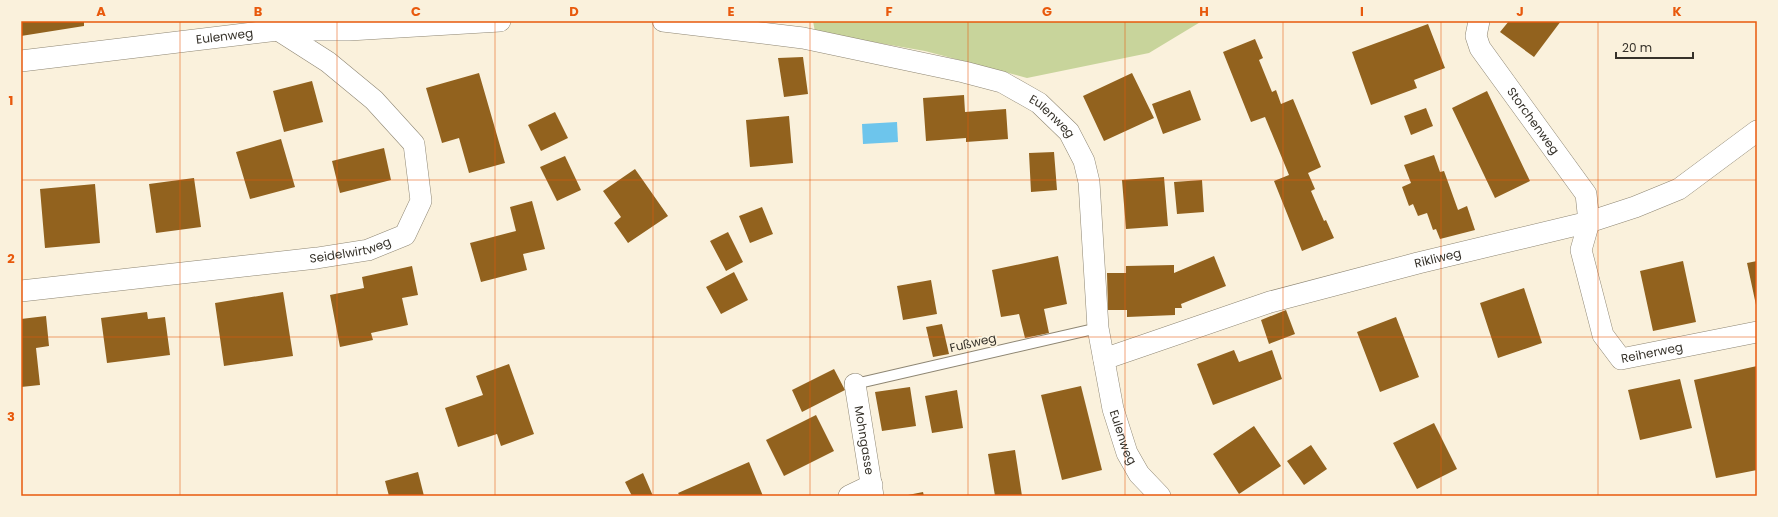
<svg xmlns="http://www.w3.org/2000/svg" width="1778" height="517" viewBox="0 0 1778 517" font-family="Poppins,sans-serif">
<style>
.green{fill:#c8d49b}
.water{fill:#6dc5ec}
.building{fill:#92621e}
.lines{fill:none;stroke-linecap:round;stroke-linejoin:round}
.lane-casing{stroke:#8e8673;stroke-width:12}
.street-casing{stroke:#8e8673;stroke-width:22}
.lane{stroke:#fff;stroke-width:10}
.street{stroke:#fff;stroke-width:21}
.grid{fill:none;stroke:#e8590c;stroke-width:1;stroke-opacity:0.55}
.labels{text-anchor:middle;stroke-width:4;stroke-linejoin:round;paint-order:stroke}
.street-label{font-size:12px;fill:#36322a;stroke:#faf1dc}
.neatline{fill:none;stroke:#e8590c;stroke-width:1.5}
.grid-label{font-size:13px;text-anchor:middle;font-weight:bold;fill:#e8590c}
</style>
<rect width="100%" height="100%" fill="#faf1dc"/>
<path class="green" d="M813,21H1202L1149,53L1027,78L925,51L815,32Z"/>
<path class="water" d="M897,122L898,142L863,144L862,124Z"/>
<path class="building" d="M21,21H84V26L21,36Z
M1509,21H1561L1534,57L1500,32Z
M1428,24L1445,68L1414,80L1417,88L1371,105L1352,52Z
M1255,39L1263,58L1259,60L1272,92L1276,90L1281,104L1293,99L1321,167L1308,173L1315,189L1311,191L1324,221L1326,220L1334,238L1302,251L1274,181L1289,175L1265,117L1251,122L1223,52Z
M803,57L808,94L784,97L778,58Z
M479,73L505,163L469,173L459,138L442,143L426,88Z
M1132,73L1154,118L1104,141L1083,96Z
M312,81L323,122L284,132L273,91Z
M1190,90L1201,120L1163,134L1152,104Z
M1487,91L1530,181L1495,198L1452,108Z
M964,95L965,112L1006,109L1008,139L966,142V138L926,141L923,98Z
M1426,108L1433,126L1411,135L1404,116Z
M555,112L568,138L541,151L528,125Z
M789,116L793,163L750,167L746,120Z
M281,139L295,187L250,199L236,152Z
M384,148L391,180L340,193L332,161Z
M1054,152L1057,190L1031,192L1029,153Z
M1434,155L1440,172L1444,171L1458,210L1467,206L1475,230L1440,239L1436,229L1433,230L1427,213L1418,216L1413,204L1409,206L1402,187L1411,183L1404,165Z
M565,156L581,190L557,201L540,167Z
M635,169L668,216L628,243L614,223L621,217L603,191Z
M1164,177L1168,226L1126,229L1122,180Z
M194,178L201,227L156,233L149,184Z
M1202,180L1204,212L1177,214L1174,182Z
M95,184L100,243L45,248L40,189Z
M532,201L545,249L523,254L527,270L481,282L470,243L516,231L510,207Z
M762,207L773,234L750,243L739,216Z
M728,232L743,262L726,271L710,241Z
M1058,256L1067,304L1044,309L1049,333L1025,338L1019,314L1001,317L992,270Z
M1214,256L1226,286L1181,304L1182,308H1175V315L1127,317V310H1108L1107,273H1126V266L1174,265V273Z
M1683,261L1696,322L1653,331L1640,271Z
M1757,261V305H1756L1747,263Z
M412,266L418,295L402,298L408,325L371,333L373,340L340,347L330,295L364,288L362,277Z
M734,272L748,300L721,314L706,287Z
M931,280L937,314L903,320L897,286Z
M1524,288L1542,343L1498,358L1480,303Z
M283,292L293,356L224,366L215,303Z
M1286,310L1295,334L1269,344L1261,320Z
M147,312L148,319L165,317L170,355L107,363L101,318Z
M46,316L49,346L36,348L40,385L21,387V319Z
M1396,317L1419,377L1380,392L1357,332Z
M942,324L949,354L933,357L926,327Z
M1234,350L1239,362L1272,350L1282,379L1213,405L1197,364Z
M509,364L534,434L501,446L497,434L458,447L445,408L483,395L476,376Z
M1757,366V470L1716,478L1694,380Z
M834,369L845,390L802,412L792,390Z
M1680,379L1692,428L1640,440L1628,390Z
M1081,386L1102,470L1062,480L1041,395Z
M910,387L916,426L882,431L875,392Z
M957,390L963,428L932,433L925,396Z
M816,415L834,451L784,476L766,440Z
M1434,423L1457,469L1417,489L1393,443Z
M1254,426L1281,466L1239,494L1213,454Z
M1311,445L1327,469L1304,485L1287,461Z
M1015,450L1022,496H995L988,454Z
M749,462L763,496H680L678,493Z
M418,472L424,496H389L385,481Z
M643,473L653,496H632L625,482Z
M923,492L924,496H908V495Z"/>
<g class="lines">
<defs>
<path id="lane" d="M855,384L1098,328"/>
<g id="street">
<path id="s1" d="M663,21L803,38L964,72L1002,82L1039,103L1069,132L1084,161L1089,182L1098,328L1113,409L1127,453L1139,474L1160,496"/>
<path id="s2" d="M1479,21L1476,36L1480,48L1586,194L1589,222L1581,250L1603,335L1621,359L1757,332"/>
<path id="s3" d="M21,61L278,30H349L500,21"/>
<path id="s4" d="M21,291L317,258L368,250L405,235L421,201L414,144L374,100L328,62L278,30"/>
<path id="s5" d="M1104,359L1270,302L1418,263L1589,222L1635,207L1679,189L1757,131"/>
<path id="s6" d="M855,384L873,496"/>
<path d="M849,496L872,485"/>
</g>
</defs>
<use href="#lane" class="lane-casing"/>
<use href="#street" class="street-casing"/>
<use href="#lane" class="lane"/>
<use href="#street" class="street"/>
</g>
<path class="grid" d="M180,21V496M337,21V496M495,21V496M653,21V496M810,21V496M968,21V496M1125,21V496M1283,21V496M1441,21V496M1598,21V496M21,180H1757M21,337H1757"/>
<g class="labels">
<g class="street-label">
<text dy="4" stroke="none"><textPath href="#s3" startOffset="205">Eulenweg</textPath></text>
<text dy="4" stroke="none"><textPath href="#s1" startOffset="406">Eulenweg</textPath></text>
<text dy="4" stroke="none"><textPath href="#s2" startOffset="118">Storchenweg</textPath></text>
<text dy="4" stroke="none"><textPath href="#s4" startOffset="332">Seidelwirtweg</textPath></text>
<text dy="4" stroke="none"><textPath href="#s5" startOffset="349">Rikliweg</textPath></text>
<text transform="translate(973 343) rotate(-13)" y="4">Fußweg</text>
<text dy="4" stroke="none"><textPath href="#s2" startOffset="415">Reiherweg</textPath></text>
<text dy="4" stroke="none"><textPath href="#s1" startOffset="742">Eulenweg</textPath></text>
<text dy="4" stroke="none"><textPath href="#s6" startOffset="57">Mohngasse</textPath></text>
</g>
</g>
<rect width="1778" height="517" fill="none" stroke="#faf1dc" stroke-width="44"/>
<path d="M1616 52v6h77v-6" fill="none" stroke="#36322a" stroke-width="2"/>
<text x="1622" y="52" font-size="12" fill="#36322a" stroke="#faf1dc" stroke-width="3" paint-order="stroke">20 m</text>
<rect x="22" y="22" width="1734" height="473" class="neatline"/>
<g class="grid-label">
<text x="101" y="16">A</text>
<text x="258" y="16">B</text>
<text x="416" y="16">C</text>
<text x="574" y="16">D</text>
<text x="731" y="16">E</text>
<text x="889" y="16">F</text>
<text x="1047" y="16">G</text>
<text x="1204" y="16">H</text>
<text x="1362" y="16">I</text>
<text x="1520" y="16">J</text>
<text x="1677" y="16">K</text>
<text x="11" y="105">1</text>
<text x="11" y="263">2</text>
<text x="11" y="421">3</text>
</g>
</svg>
